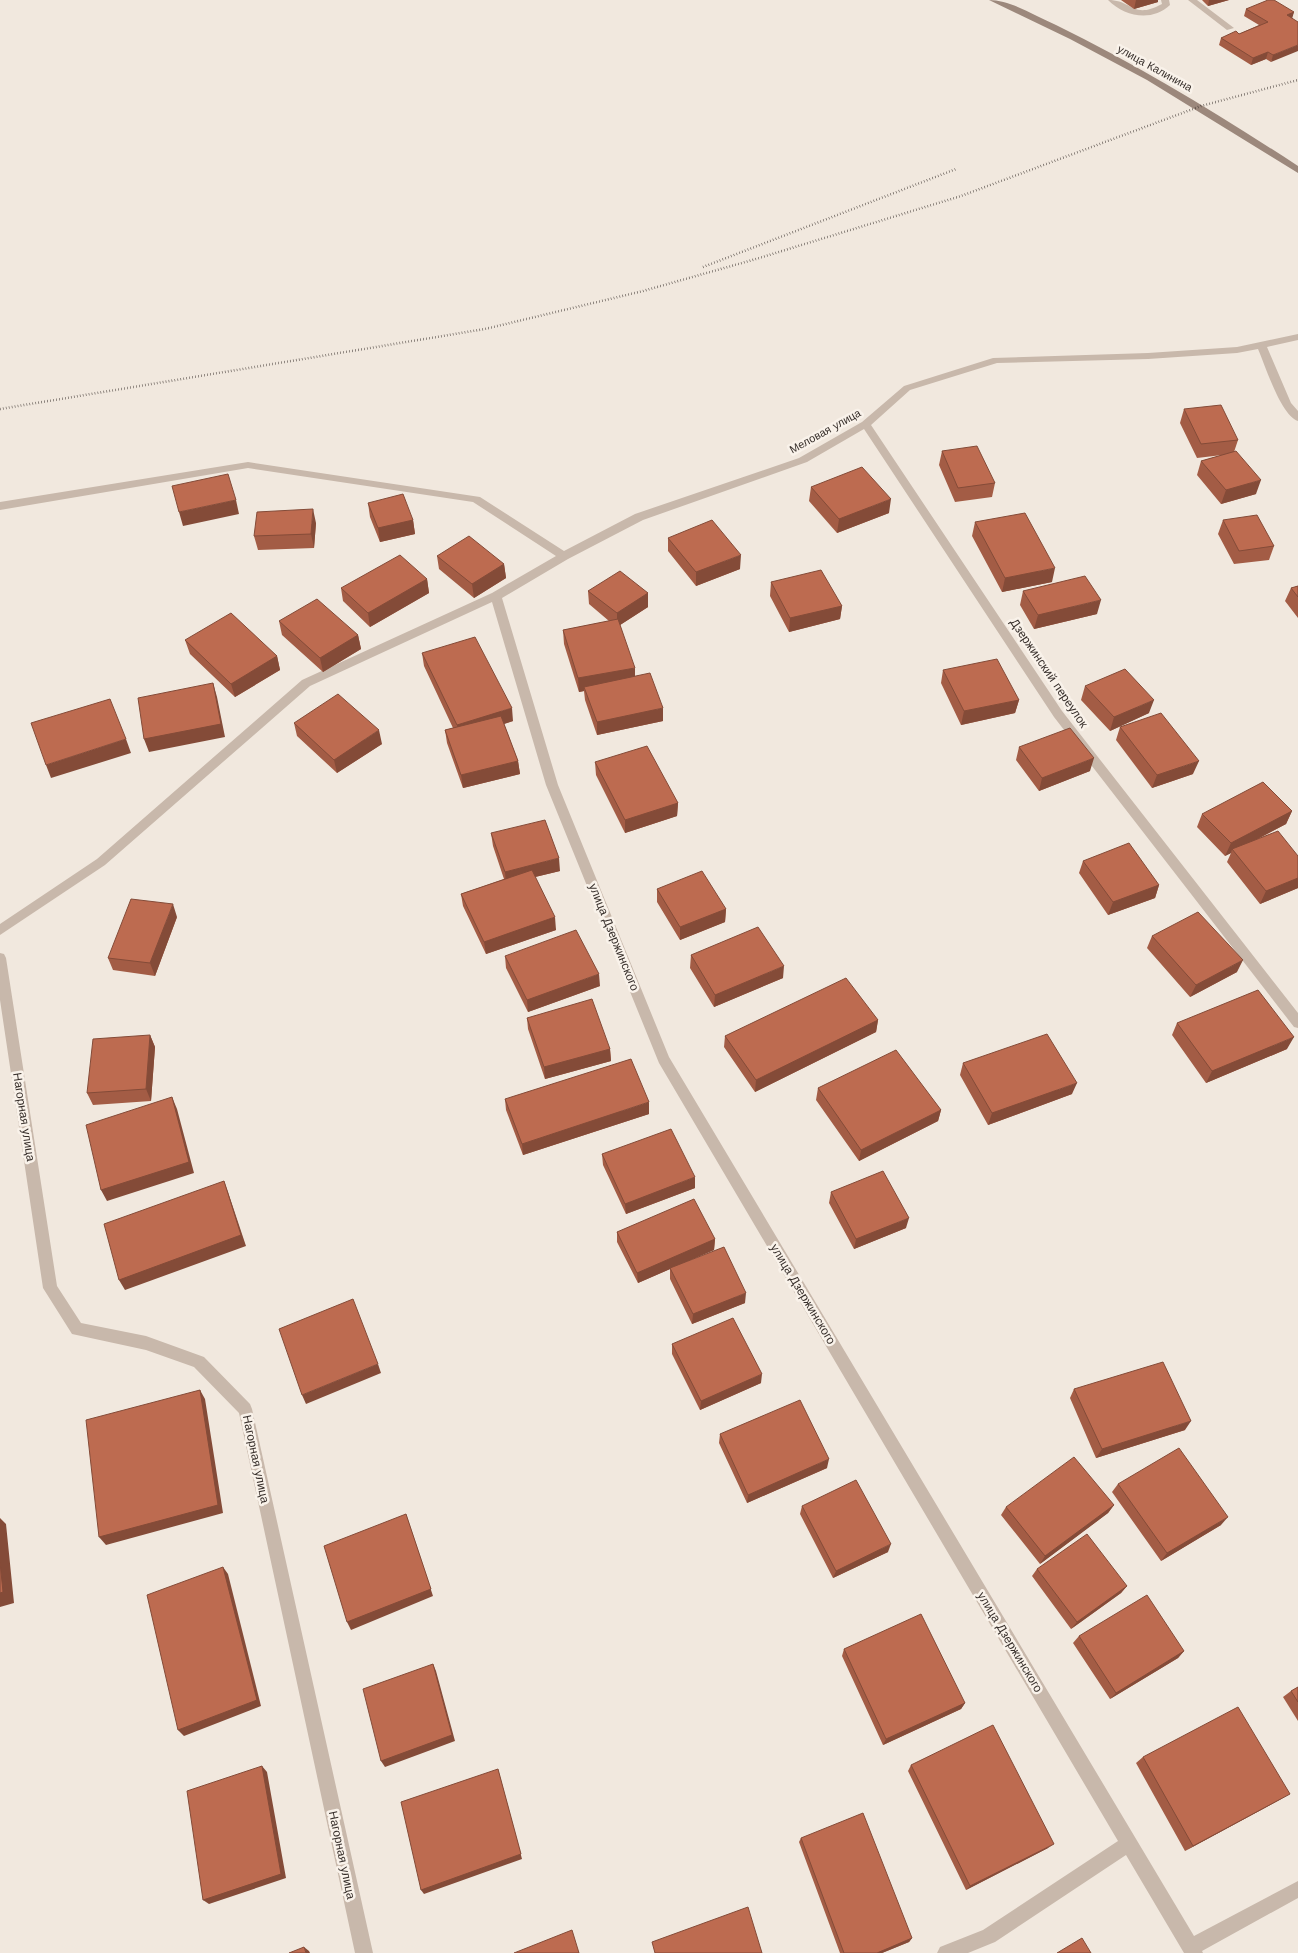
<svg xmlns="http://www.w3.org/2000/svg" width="1298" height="1953" viewBox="0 0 1298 1953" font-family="'Work Sans',sans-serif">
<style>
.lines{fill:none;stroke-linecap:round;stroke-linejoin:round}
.lane{fill:#c8b8ab;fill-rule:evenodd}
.street{fill:#c8b8ab;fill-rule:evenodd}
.secondary{fill:#9c887c;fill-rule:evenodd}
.rail{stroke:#362e2a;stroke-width:2.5;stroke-dasharray:0.5 2.5;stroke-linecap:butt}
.wall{fill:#a35c45}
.shaded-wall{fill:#844b38}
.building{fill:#bd6b50;stroke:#844b38}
.labels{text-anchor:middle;stroke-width:5;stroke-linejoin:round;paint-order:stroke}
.far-street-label{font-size:11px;fill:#362e2a;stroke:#f9f2ea}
.street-label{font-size:12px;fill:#362e2a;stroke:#f9f2ea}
</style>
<rect width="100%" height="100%" fill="#f1e8de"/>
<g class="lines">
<path class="lane" d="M1108,0C1133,0 1132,20 1162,4L1161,0H1169L1170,5C1152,22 1125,17 1108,0Z
M1188,0H1197L1234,28L1227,30Z"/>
<path class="street" d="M1298,334V340L1267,347L1291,403L1298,411V421C1281,416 1265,365 1258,349L1237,353L1148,359L997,363L910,390L871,425L1062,711L1298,1013V1028L1294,1027L1054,717L864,429L807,462L643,520L568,559L502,598L558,785L669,1057L1194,1936L1298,1881V1898L1202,1951L1203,1953H1184L1126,1855L995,1942L968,1953H937L940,1947L983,1930L1118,1841L659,1063L546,785L492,602L310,686L105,865L0,935V924L97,859L302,680L492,593L556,556L473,502L248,468L0,510V502L248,462L480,497L564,551L635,514L799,458L862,422L904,386L993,358L1148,353L1237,347Z
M0,953L4,954L6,958L57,1286L81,1323L146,1336L204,1357L250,1404L252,1409L373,1953H355L239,1413L194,1367L146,1350L72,1334L43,1288L0,1000Z"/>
<path class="secondary" d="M989,0C1011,0 1035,16 1056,25C1140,66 1220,115 1298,166V173L1147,80L1070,39Z"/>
<path class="rail" d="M703,267L956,169
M0,409L485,329L643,291L756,259L961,196L1201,106L1298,80"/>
</g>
<path class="wall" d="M1121,0H1158V2L1134,9Z
M1202,0H1229L1208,6Z
M1246,9L1294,12L1271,62L1266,59L1251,65L1219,45L1221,38L1239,34L1259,25L1244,16Z
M1184,409L1238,440L1234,452L1256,494L1221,504L1197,475L1201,461L1222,455L1197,458L1180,423Z
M942,451L995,483L992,497L955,502L939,465Z
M811,487L889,513L837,533L809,501Z
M368,503L413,520L415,534L380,542L370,517Z
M1223,520L1274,546L1269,560L1234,564L1218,534Z
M975,522L1052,582L1002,592L972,536Z
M316,523L314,548L258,550L254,536Z
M668,538L740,569L696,586L668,551Z
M437,556L504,564L506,578L474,598L439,569Z
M427,579L429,593L370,627L343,601L341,588Z
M771,582L842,606L840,619L789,632L770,596Z
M1298,586V618L1285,601L1291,588Z
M588,591L648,593V607L620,625L635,676L663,721L597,735L585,700L584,691L579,692L564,644L563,630L609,621L589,604Z
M1023,591L1097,614L1034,629L1020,605Z
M279,621L358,635L361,649L323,672L282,635Z
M185,640L277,656L280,670L235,697L190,654Z
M422,653L513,721L504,724L518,761L520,774L463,788L447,743L445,730L453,728L424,666Z
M943,670L1019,700L1015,713L961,725L941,683Z
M1085,686L1149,713L1110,731L1081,700Z
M294,723L382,744L337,773L297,736Z
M1120,727L1193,774L1152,788L1116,740Z
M1019,747L1090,771L1039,791L1016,760Z
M595,762L678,803L677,816L625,833L596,775Z
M1292,811L1286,824L1256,840L1298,856V888L1260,904L1227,862L1231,853L1225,856L1197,827L1202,814Z
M491,833L560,871L535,877L556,930L486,954L463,906L461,894L504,879L493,846Z
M1083,861L1159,885L1155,898L1108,915L1079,873Z
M657,889L726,909L725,922L680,940L657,902Z
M177,917L155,976L113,970L108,958Z
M1152,936L1237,972L1190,997L1147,948Z
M691,955L783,978L714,1007L690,968Z
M505,956L600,986L528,1012L506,968Z
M527,1018L610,1049L611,1061L545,1079L528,1029Z
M878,1020L876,1032L755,1092L724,1047L725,1036Z
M1177,1023L1287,1049L1206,1083L1172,1035Z
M150,1035L155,1047L151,1101L93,1105L87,1093Z
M963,1063L1072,1094L988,1125L960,1075Z
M818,1088L941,1110L938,1121L859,1161L816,1100Z
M505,1099L649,1114L523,1155L506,1110Z
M602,1154L695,1188L626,1214L603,1165Z
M831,1192L906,1228L854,1249L829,1203Z
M617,1232L715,1239L714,1250L680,1264L745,1303L692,1324L670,1279V1269L638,1283L617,1242Z
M672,1344L761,1383L700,1410L672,1354Z
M1074,1389L1185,1430L1096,1458L1070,1398Z
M720,1434L827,1468L747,1503L719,1443Z
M1118,1484L1221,1525L1161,1561L1112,1492Z
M1114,1505L1108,1513L1040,1564L1001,1515L1006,1507Z
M802,1506L888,1552L833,1578L800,1514Z
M1037,1569L1127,1586L1121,1593L1071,1629L1032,1576Z
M1079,1636L1184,1651L1178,1658L1110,1699L1073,1643Z
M844,1649L965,1703L961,1709L883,1745L842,1656Z
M1298,1687V1721L1283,1697L1291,1691Z
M1143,1757L1281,1799L1185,1851L1136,1763Z
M911,1765L1048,1848L966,1890L908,1771Z
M801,1838L912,1938L909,1942L882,1953H840L799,1842Z"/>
<path class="shaded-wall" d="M1136,0H1158V2L1134,9Z
M1209,0H1229L1208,6Z
M1294,12L1292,19L1287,15Z
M1298,45V51L1271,62L1273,55Z
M1268,52L1266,59L1251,65L1253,58Z
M1261,480L1256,494L1221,504L1226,490Z
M891,499L889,513L837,533L839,519Z
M236,500L239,514L183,526L179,512Z
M313,509L316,523L314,548L311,534Z
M413,520L415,534L380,542L378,528Z
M741,555L740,569L696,586V572Z
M504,564L506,578L474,598L472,584Z
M1055,568L1052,582L1002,592L1005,578Z
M427,579L429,593L370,627L368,613Z
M648,593V607L617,627V613Z
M1101,600L1097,614L1034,629L1038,615Z
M842,606L840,619L789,632L790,618Z
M358,635L361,649L323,672L320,658Z
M277,656L280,670L235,697L231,684Z
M635,668V681L584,687V691L579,692L578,678Z
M213,683L217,697L225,737L149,752L144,739Z
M1019,700L1015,713L961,725L964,711Z
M1154,700L1149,713L1110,731L1114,717Z
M512,708L513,721L459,738L457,725Z
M663,708V721L597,735V722Z
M379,730L382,744L337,773L334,760Z
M126,739L131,753L51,778L46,765Z
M1094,758L1090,771L1039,791L1042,778Z
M518,761L520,774L463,788L461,775Z
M1199,761L1193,774L1152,788L1157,775Z
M678,803L677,816L625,833V820Z
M1292,811L1286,824L1234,851L1232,849L1231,853L1225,856L1231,843Z
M559,858L560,871L506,884L505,872Z
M1298,878V888L1260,904L1266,891Z
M1159,885L1155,898L1108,915L1113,902Z
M173,904L177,917L155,976L150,963Z
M726,909L725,922L680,940V927Z
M555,917L556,930L486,954L484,942Z
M1243,960L1237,972L1190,997L1196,985Z
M784,966L783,978L714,1007L715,995Z
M599,974L600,986L528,1012L527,1000Z
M878,1020L876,1032L755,1092L756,1080Z
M150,1035L155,1047L151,1101L146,1089Z
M1294,1037L1287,1049L1206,1083L1212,1071Z
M610,1049L611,1061L545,1079L544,1067Z
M1077,1083L1072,1094L988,1125L992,1113Z
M172,1097L177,1109L194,1173L107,1201L101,1190Z
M649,1102V1114L523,1155L522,1144Z
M941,1110L938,1121L859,1161L861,1150Z
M695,1177V1188L626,1214L625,1204Z
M224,1181L228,1192L246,1246L125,1290L119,1280Z
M909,1218L906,1228L854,1249L856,1239Z
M715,1239L714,1250L638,1283L637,1273Z
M746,1293L745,1303L692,1324L693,1314Z
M378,1364L381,1373L306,1404L302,1395Z
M762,1374L761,1383L700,1410L701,1401Z
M200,1390L205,1399L223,1513L106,1545L99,1537Z
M1191,1421L1185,1430L1096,1458L1102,1449Z
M829,1459L827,1468L747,1503L748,1495Z
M1114,1505L1108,1513L1040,1564L1045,1556Z
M406,1514L433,1596L351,1630L347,1622Z
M1228,1517L1221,1525L1161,1561L1167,1553Z
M0,1518L6,1524L14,1603L0,1607Z
M891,1544L888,1552L833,1578L836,1571Z
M223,1567L228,1574L261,1706L184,1736L178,1730Z
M1127,1586L1121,1593L1071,1629L1077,1622Z
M1184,1651L1178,1658L1110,1699L1116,1693Z
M433,1664L436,1671L455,1741L385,1767L381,1761Z
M965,1703L961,1709L883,1745L886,1739Z
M262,1766L267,1772L286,1878L209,1904L203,1900Z
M498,1769L522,1859L424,1894L421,1890Z
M1290,1794L1281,1799L1185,1851L1193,1846Z
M1054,1844L1048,1848L966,1890L970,1886Z
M912,1938L909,1942L882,1953H877Z
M304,1947L309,1951L310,1953H306Z"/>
<path class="building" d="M1268,0H1274L1294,12L1287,15L1298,22V45L1273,55L1268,52L1253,58L1221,38L1236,31L1239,34L1268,22L1246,9Z
M1221,405L1238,440L1201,444L1184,409Z
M977,446L995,483L958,488L942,451Z
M1236,451L1261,480L1226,490L1201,461Z
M862,467L891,499L839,519L811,487Z
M228,474L236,500L179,512L172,486Z
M403,494L413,520L378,528L368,503Z
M313,509L311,534L254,536L257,512Z
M1025,513L1055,568L1005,578L975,522Z
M1257,515L1274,546L1239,551L1223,520Z
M712,520L741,555L696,572L668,538Z
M469,536L504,564L472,584L437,556Z
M400,555L427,579L368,613L341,588Z
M821,570L842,606L790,618L771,582Z
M620,571L648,593L617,613L588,591Z
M1085,576L1101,600L1038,615L1023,591Z
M1298,586V597L1291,588Z
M317,599L358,635L320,658L279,621Z
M231,613L277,656L231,684L185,640Z
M618,619L635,668L578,678L563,630Z
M475,637L512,708L457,725L422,653Z
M997,659L1019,700L964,711L943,670Z
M1125,669L1154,700L1114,717L1085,686Z
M650,673L663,708L597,722L584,687Z
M213,683L221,724L144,739L138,698Z
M338,694L379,730L334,760L294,723Z
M110,699L126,739L46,765L31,723Z
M1161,713L1199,761L1157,775L1120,727Z
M501,716L518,761L461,775L445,730Z
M1070,728L1094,758L1042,778L1019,747Z
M647,746L678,803L625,820L595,762Z
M1263,782L1292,811L1231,843L1202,814Z
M545,820L559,858L505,872L491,833Z
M1278,831L1298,856V878L1266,891L1232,849Z
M1129,843L1159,885L1113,902L1083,861Z
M532,870L555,917L484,942L461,894Z
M702,871L726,909L680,927L657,889Z
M131,899L173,904L150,963L108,958Z
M1198,912L1243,960L1196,985L1152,936Z
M758,927L784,966L715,995L691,955Z
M576,930L599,974L527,1000L505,956Z
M846,978L878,1020L756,1080L725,1036Z
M1258,990L1294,1037L1212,1071L1177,1023Z
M592,999L610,1049L544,1067L527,1018Z
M1047,1034L1077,1083L992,1113L963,1063Z
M150,1035L146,1089L87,1093L93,1039Z
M896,1050L941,1110L861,1150L818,1088Z
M631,1059L649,1102L522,1144L505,1099Z
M172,1097L189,1162L101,1190L86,1125Z
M671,1129L695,1177L625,1204L602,1154Z
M883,1171L909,1218L856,1239L831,1192Z
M224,1181L241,1235L119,1280L104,1224Z
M694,1199L715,1239L637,1273L617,1232Z
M724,1247L746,1293L693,1314L670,1268Z
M353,1299L378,1364L302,1395L279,1329Z
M733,1318L762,1374L701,1401L672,1344Z
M1163,1362L1191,1421L1102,1449L1074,1389Z
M200,1390L218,1505L99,1537L86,1420Z
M800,1400L829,1459L748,1495L720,1434Z
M1179,1448L1228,1517L1167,1553L1118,1484Z
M1074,1457L1114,1505L1045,1556L1006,1507Z
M856,1480L891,1544L836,1571L802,1506Z
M406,1514L431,1589L347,1622L324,1546Z
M1087,1534L1127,1586L1077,1622L1037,1569Z
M0,1562L3,1592L0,1593Z
M223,1567L257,1700L178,1730L147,1595Z
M1147,1595L1184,1651L1116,1693L1079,1636Z
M921,1614L965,1703L886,1739L844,1649Z
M433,1664L452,1735L381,1761L363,1689Z
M1298,1687V1702L1291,1691Z
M1238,1707L1290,1794L1193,1846L1143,1757Z
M993,1725L1054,1844L970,1886L911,1765Z
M262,1766L281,1874L203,1900L187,1791Z
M498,1769L521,1854L421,1890L401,1802Z
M863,1813L912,1938L877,1953H844L801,1838Z
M748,1907L762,1953H655L652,1942Z
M572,1930L579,1953H514Z
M1082,1938L1091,1953H1057Z
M304,1947L306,1953H289Z"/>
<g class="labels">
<g class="far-street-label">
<text transform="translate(1155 68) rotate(29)" y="4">улица Калинина</text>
<text transform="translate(825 431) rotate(-29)" y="4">Меловая улица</text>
</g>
<g class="street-label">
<text transform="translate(1049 673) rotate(56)" y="4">Дзержинский переулок</text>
<text transform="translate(614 937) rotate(68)" y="4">улица Дзержинского</text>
<text transform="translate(24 1117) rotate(81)" y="4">Нагорная улица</text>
<text transform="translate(803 1294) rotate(59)" y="4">улица Дзержинского</text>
<text transform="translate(256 1459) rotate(78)" y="4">Нагорная улица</text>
<text transform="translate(1010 1642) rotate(59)" y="4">улица Дзержинского</text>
<text transform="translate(342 1855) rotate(78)" y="4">Нагорная улица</text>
</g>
</g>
</svg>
